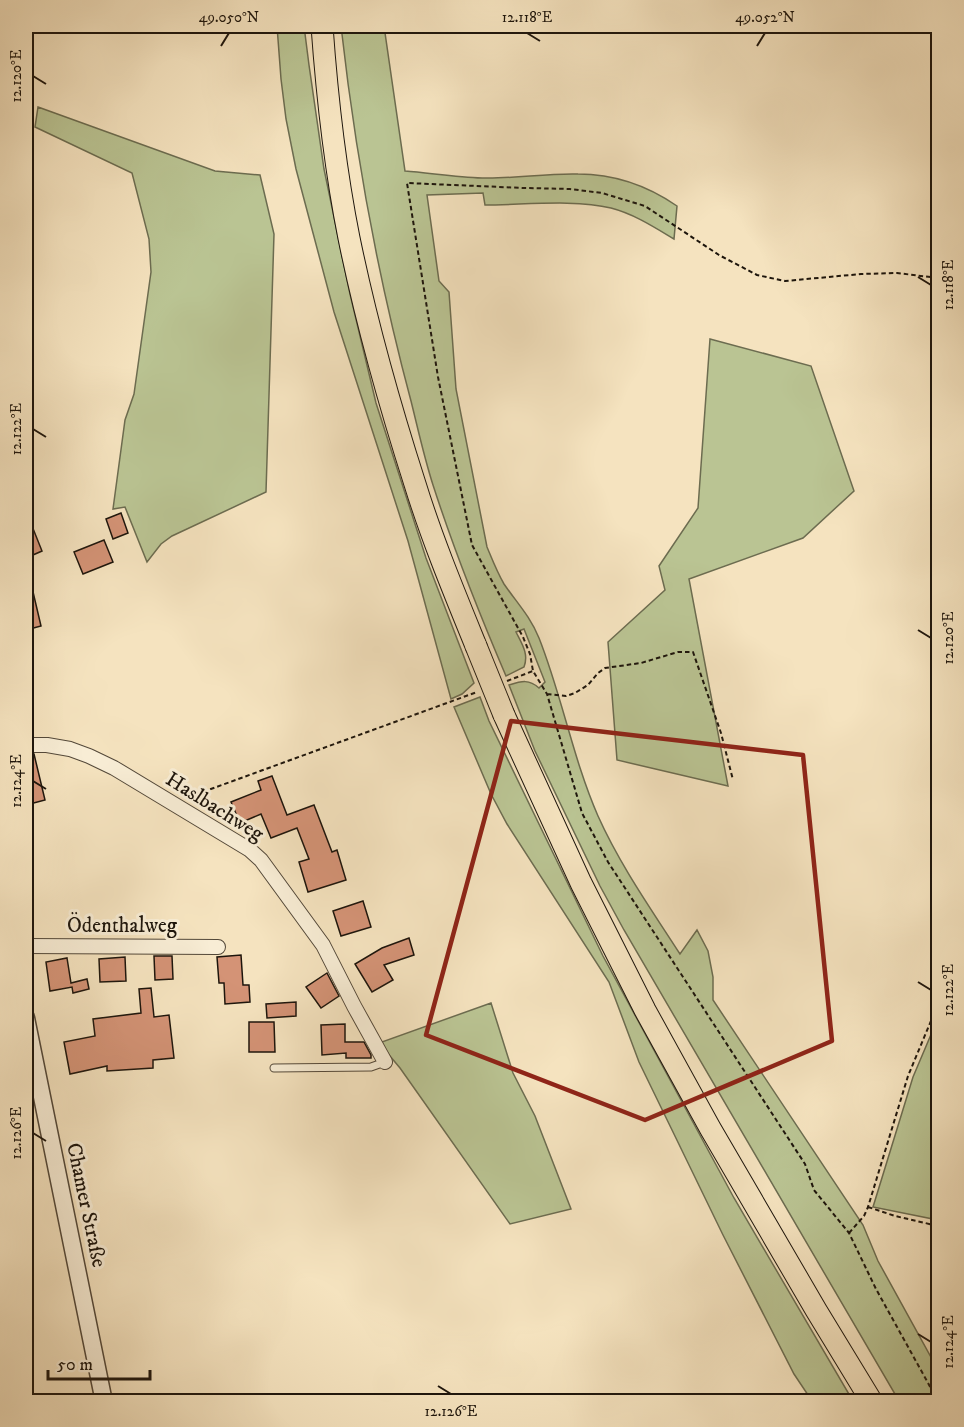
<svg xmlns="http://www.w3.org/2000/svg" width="964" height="1427" viewBox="0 0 964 1427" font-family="'IM FELL DW Pica',serif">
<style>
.green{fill:#bac493;stroke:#6c6c50;stroke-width:1.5}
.building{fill:#d49376;stroke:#1d150c;stroke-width:1.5}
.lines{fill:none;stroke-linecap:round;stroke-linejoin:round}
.service-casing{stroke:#534839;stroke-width:9}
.minor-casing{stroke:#534839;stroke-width:16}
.tertiary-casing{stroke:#534839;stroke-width:19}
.trunk-casing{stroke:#1d150c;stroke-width:23}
.path{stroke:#1d150c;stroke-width:2;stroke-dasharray:4.5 3;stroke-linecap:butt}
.service{stroke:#f8edd5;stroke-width:7}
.minor{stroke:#f8edd5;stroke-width:14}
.tertiary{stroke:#f8edd5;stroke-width:16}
.trunk{stroke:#f5e3bf;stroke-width:21}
.trunk-bridge-casing{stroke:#1d150c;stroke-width:23;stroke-linecap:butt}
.trunk-bridge{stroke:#f5e3bf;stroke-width:21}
.marked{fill:none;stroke:#8f2418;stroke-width:4.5;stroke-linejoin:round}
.ticks{fill:none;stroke:#1d150c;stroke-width:2}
.labels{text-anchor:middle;stroke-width:6;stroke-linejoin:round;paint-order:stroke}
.street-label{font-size:21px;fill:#1d150c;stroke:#f8edd5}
.neatline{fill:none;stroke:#1d150c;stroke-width:2}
.ticks-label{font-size:15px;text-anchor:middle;fill:#1d150c}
</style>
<rect width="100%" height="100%" fill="#f5e3bf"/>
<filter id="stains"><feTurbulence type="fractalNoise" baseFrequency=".00333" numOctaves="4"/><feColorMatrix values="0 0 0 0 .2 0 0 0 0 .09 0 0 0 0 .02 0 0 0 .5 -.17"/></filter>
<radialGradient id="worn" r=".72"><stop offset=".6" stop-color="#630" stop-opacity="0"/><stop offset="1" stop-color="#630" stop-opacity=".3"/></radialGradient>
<path class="green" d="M277,26H304L309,65L324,169L350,294L376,403L426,558L474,683L462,694L451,699L408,541L334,312L296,169L286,119L281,79Z
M341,26H384L405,171C430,173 456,177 482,178C514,179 546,173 578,174C614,174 648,186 677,206L674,239C654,227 634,214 611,208C575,199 523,205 485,205L483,193L427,195L439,281L449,292L456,389L487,547C492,559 497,572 504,584C517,603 530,616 539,638C562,696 573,759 598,816C620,865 651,909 680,954L697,930L708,951L713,977V1000L863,1225L878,1261L938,1370V1401H899L624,930L600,886L535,751L509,685C522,681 529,679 539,688L545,682L524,629L516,632C522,644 529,654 524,667L506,676C479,613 454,550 433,485C424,457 418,429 411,401C378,278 355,152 341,26Z
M38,107L215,171L260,175L274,234L266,492L172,536L161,544L147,562L125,507L113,509L125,420L134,394L151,272L149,239L132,173L35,127Z
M710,339L811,366L854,491L803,538L689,579L728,786L617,760L608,642L665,590L659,566L698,508Z
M480,697L489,721L603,956L734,1198L853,1401H812L794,1374L723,1235L639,1062L609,982L507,824L491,794L454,707Z
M491,1003L513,1073L535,1116L571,1209L510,1224L400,1068L379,1043Z
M938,1018V1220L873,1207L913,1077Z"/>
<path class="building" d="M26,511L42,551L26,558Z
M121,513L128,533L113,539L106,519Z
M104,540L113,562L83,574L74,552Z
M26,579H30L41,626L26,630Z
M26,754H34L45,800L26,805Z
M272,776L287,815L314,805L332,852L337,850L346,880L308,892L299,862L309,859L297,828L271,838L261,814L240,823L231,802L261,790L258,781Z
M363,901L371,927L341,936L333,911Z
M409,938L414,955L384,965L393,980L372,992L355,964L382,948Z
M241,955L243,985H249L250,1002L225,1004L224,983H219L217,957Z
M154,956H172L173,979L155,980Z
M125,957L126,981L100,982L99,959Z
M67,958L71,983L87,979L89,989L73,993L72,987L50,991L46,962Z
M327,973L339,996L321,1008L306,987Z
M151,988L154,1017L169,1015L174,1058L153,1060V1068L107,1071V1066L70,1074L64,1042L95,1036L93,1019L141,1013L139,989Z
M296,1002V1016L267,1018L266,1004Z
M249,1022H274L275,1052H249Z
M345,1024V1042H364L371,1055V1058H346V1053L322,1055L321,1025Z"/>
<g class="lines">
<defs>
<path id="service" d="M274,1068L371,1067L385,1062"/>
<path id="minor" d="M26,745H47L70,749L89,756L114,768L250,850L261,860L323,945L354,1006L385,1062
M26,946L218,947"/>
<path id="tertiary" d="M26,1018L104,1402"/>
<path id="trunk" d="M322,26C327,96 335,168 349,238C366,321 389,403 415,484C432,539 454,592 476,646
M504,715L581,883L645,1010L710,1128L816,1310L872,1402"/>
</defs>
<use href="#service" class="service-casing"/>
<use href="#minor" class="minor-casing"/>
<use href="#tertiary" class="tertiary-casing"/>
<use href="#trunk" class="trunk-casing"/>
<path class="path" d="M938,278L897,273L861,274L785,281L757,275L719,255L645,206L602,193L570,189L524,188L407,183L438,377L472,545L523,637L530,654L533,671L547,694L582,813L608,862L805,1164L814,1190L849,1233L876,1289L938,1401
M507,681L533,671
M547,694L566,696L575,693L588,685L598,673L605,668L641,663L678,652H693L721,733L733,780
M189,797L477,692
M868,1207L895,1216L938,1226
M849,1233L864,1216L868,1207L908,1076L938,1004"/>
<use href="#service" class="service"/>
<use href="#minor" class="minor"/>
<use href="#tertiary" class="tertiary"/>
<use href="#trunk" class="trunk"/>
<defs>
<path id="trunk-bridge" d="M476,646L504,715"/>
</defs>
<use href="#trunk-bridge" class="trunk-bridge-casing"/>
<use href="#trunk-bridge" class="trunk-bridge"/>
</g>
<path class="marked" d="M511,721L803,755L832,1041L645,1120L426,1035Z"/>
<path class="ticks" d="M527,33L540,41M221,46L229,33M757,46L765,33M33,76L46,84M918,277L931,285M33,429L46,437M918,630L931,638M33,781L46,789M918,982L931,990M33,1133L46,1141M918,1334L931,1342M438,1386L451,1394"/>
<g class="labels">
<g class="street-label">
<text transform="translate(215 806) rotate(32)" y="7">Haslbachweg</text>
<text x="122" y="932">Ödenthalweg</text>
<text transform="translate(87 1205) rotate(78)" y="7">Chamer Straße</text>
</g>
</g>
<rect width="964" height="1427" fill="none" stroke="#f5e3bf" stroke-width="66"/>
<path d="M48 1370v9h102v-9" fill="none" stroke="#1d150c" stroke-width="3"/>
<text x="57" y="1370" font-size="18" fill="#1d150c" stroke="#f8edd5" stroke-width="4.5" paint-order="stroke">50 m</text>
<rect x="33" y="33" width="898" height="1361" class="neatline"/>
<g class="ticks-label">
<text x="229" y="22">49.050°N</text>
<text x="527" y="22">12.118°E</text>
<text x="765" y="22">49.052°N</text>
<text transform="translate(16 76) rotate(-90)" y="5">12.120°E</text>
<text transform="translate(948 285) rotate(-90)" y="5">12.118°E</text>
<text transform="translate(16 429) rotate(-90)" y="5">12.122°E</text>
<text transform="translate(948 638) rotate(-90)" y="5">12.120°E</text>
<text transform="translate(16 781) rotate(-90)" y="5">12.124°E</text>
<text transform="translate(948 990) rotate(-90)" y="5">12.122°E</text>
<text transform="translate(16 1133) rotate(-90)" y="5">12.126°E</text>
<text transform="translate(948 1342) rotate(-90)" y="5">12.124°E</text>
<text x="451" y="1416">12.126°E</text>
</g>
<rect width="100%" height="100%" filter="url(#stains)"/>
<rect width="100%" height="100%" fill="url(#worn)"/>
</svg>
